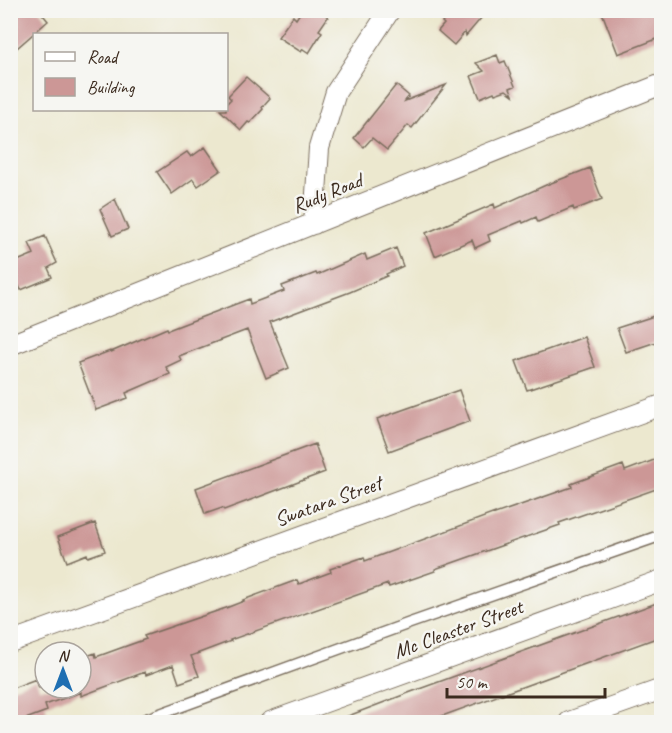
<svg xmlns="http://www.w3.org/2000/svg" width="672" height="733" viewBox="0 0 672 733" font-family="Caveat,sans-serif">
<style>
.building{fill:#cc9796}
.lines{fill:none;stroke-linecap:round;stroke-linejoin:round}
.service-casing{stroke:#796c5c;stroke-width:13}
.minor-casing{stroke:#796c5c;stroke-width:22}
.service{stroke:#fff;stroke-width:10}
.minor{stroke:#fff;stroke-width:20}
.labels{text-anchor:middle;stroke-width:5;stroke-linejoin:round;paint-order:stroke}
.street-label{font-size:21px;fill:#3b2a1e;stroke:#f6f6f2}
</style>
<rect width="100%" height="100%" fill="#f6f6f2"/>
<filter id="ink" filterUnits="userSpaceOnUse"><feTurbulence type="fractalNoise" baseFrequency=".0167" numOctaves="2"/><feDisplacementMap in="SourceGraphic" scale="12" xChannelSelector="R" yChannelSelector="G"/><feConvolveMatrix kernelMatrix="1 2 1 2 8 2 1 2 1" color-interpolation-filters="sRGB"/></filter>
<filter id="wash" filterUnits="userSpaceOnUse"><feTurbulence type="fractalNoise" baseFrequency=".008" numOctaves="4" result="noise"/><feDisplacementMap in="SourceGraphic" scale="24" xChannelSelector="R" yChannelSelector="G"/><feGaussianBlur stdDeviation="1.35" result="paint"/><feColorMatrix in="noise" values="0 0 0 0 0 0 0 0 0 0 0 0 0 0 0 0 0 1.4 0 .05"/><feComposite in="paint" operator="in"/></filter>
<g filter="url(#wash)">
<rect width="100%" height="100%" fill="#ece8cf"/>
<g id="blocks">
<path class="building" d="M10,10H39L48,21L10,54Z
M302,10H319L328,17L319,30L322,32L309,53L303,49L301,52L278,37L293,16L296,19Z
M452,10H488L466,36L465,32L454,45L438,31L444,24L442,22Z
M601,10H655L662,28V37L618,54Z
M497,55L500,63L505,61L515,86L510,88L513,95L506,90L495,94L494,92L480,98L471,76L484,71L476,63Z
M246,77L270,98L262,107L263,109L250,123L248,122L241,130L220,110H226V104L231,99L228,96Z
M396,85L409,96L405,101L446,85L412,128L408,125L387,150L372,138L364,147L354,138Z
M205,147L221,170L198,186L193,179L172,194L157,172L187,152L191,157Z
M590,168L602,199L574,210L573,207L538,222L536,217L523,223L522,221L488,235L490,241L475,248L472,240L435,256L426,233L494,204L495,208L546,185Z
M115,199L128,229L112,236L100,209Z
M45,236L57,263L48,268L52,277L21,290L19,286L10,290V264L34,254L29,243Z
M396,248L403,266L386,274L387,276L350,292L270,322L289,368L266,378L247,330L179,356L181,360L166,367L170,374L126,393L128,398L96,410L78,363L110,351L111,352L167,328L168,330L249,299L250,304L284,291L282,286L316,273L317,275L365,254L367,260Z
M654,316L662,340L626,352L617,328Z
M584,337L595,367L527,390L516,361Z
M459,390L470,421L389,451L377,419Z
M315,444L325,472L224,510L222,508L205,514L196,488Z
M662,457V487L559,523L560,525L435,569V571L389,587L388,584L230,640L231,641L191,656L199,676L179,683L173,665L146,675L145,672L81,696V692L45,705L47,711L15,723H10V689L36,679L39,688H81V658L95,653L96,657L118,649L146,639L144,636L226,608L244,601L243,600L297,580L299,584L331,572L330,569L364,557L365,561L495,513V514L572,487L571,484L623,465L625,471Z
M95,523L105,551L88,557L87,554L67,562L58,537Z
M662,601V636L423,723H335V721L411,692Z"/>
</g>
</g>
<g filter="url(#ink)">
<use href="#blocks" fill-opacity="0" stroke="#796c5c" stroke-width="1.5"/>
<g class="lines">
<defs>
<path id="service" d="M138,722L410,623L662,535"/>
<path id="minor" d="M314,224L319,148L336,92L390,10
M10,345L662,84
M10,642L662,405
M270,722L662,580
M569,722L662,689"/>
</defs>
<use href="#service" class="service-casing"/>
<use href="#minor" class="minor-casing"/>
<use href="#service" class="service"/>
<use href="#minor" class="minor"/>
</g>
</g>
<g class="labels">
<g class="street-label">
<text transform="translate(327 193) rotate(-22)" y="7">Rudy Road</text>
<text transform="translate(328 501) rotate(-20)" y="7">Swatara Street</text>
<text transform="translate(458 629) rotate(-20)" y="7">Mc Cleaster Street</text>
</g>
</g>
<rect width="672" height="733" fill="none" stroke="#f6f6f2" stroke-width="36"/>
<rect x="33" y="33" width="195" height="78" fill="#f6f6f2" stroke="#aba49d" stroke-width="1.5"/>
<rect x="45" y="52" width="30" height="9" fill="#ffffff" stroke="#aba49d" stroke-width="1.5"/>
<text x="87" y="63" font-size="18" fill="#3b2a1e">Road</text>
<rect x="45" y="78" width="30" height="18" fill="#cc9796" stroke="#aba49d" stroke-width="1.5"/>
<text x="87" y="93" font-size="18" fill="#3b2a1e">Building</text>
<g transform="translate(63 670)"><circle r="28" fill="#f6f6f2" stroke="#aba49d" stroke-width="1.5"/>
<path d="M0-4.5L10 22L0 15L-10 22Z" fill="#1f6fb2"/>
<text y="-9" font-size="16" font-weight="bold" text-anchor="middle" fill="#3b2a1e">N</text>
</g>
<path d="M447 688v9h158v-9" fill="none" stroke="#3b2a1e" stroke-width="3"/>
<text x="456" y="688" font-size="18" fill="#3b2a1e" stroke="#f6f6f2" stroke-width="4.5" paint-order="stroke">50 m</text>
</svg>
